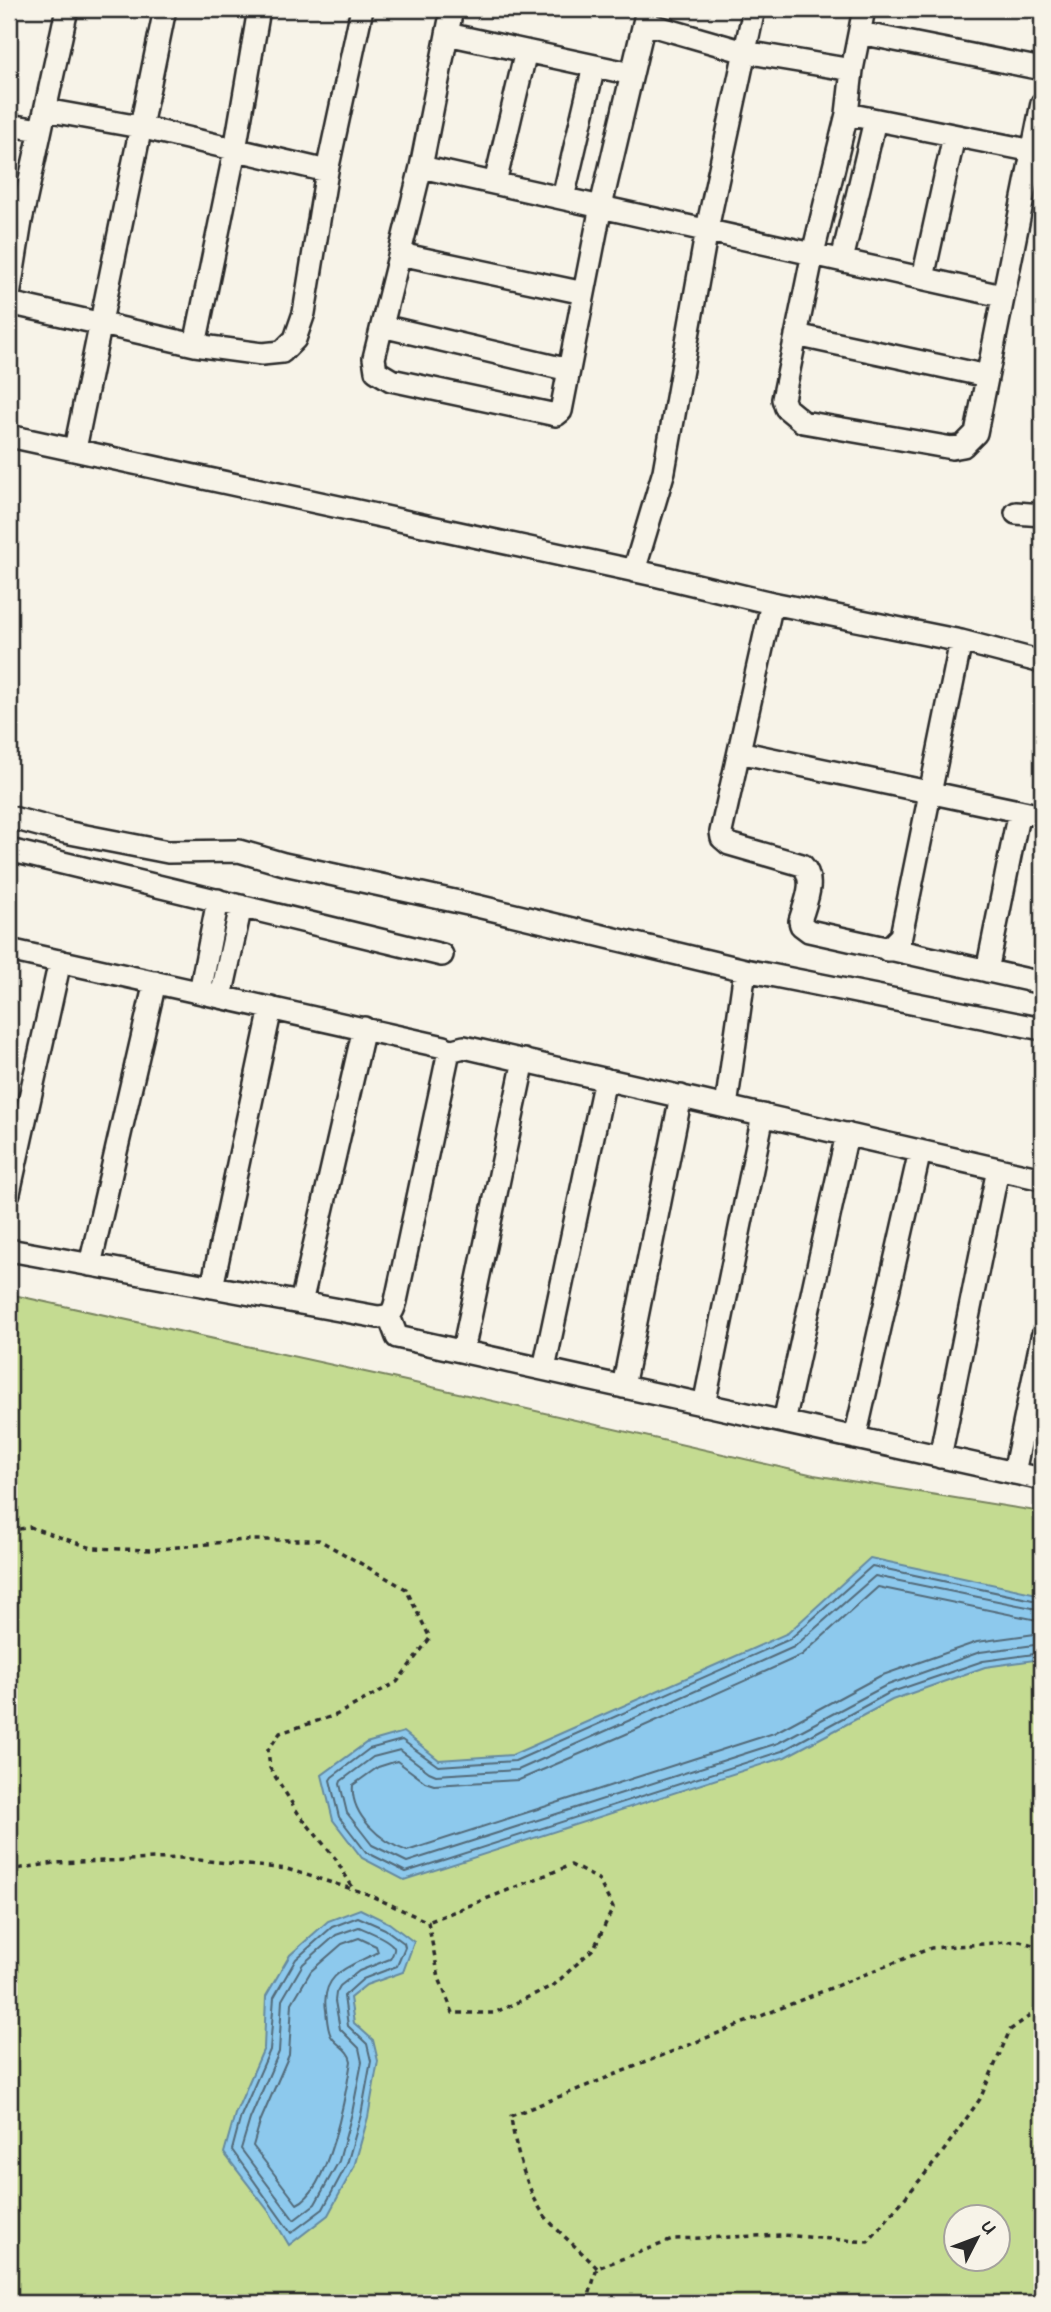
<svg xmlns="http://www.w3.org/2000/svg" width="1051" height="2312" viewBox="0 0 1051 2312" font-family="'Architects Daughter',sans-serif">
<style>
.green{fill:#c4db91;stroke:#78835e;stroke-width:2;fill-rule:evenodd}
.water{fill:#8dc9ed;stroke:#668a9f;stroke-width:2}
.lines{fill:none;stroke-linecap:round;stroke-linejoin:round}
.shore{stroke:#526a79;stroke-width:2}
.street-casing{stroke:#2b2b2b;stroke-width:26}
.path{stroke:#2b2b2b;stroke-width:3.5;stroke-dasharray:5 5;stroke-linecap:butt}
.street{stroke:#f7f3e8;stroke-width:21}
</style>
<rect width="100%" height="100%" fill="#f7f3e8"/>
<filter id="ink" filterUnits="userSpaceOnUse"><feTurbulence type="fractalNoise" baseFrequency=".0143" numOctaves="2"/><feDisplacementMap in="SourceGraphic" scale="14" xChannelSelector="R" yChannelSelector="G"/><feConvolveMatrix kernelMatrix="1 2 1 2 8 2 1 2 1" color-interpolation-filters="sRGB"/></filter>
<g filter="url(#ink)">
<path class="green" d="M9,1294L406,1381L814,1475L1042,1512V2303H9ZM956,2218H998V2260H956Z"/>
<path class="water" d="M870,1558L1042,1595V1659L985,1667L892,1700L785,1757L404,1880L362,1858L333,1820L322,1775L366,1743L404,1732L439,1760L512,1755L788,1633Z
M360,1909L389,1923L414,1942L403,1972L366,1985L350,1998L354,2023L373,2040L378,2061L368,2117L354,2167L328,2215L289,2245L270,2213L224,2153L235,2114L264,2048L266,1996L290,1955L328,1921Z"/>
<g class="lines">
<path class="shore" d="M1042,1602L872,1566L790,1639L515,1761L438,1766L402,1740L369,1749L332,1777L330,1780L339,1817L366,1852L406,1872L782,1751L889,1693L983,1661L1042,1653
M1042,1610L875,1576L794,1647L518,1770L436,1775L429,1772L400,1750L373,1757L341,1781L340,1784L347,1813L372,1845L407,1862L778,1743L885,1686L980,1652L1042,1644
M1042,1621L878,1587L802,1655L624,1735L519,1780L434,1785L425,1782L397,1761L378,1767L353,1785C350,1815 381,1842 407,1851L774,1733L880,1676L977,1642L1042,1633
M358,1917L385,1929L404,1943L405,1947L397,1966L363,1979L344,1996L348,2026L367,2044L371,2061L361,2115L347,2164L323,2209L291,2233L232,2150L241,2116L270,2050L274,1997L296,1959L332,1927Z
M359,1927C366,1930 392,1940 394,1948C395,1950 391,1958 390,1959L359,1971L340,1986L336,1993L335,2001L340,2029L359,2048L362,2062L352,2113L339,2161L315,2204L294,2220L241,2149L250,2119L279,2052L282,2000L303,1964L336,1935Z
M359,1938L376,1946L378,1952C352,1966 320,1972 326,2010C327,2018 327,2028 331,2036C337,2046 349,2049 351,2061C346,2094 329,2190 297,2204L253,2146L260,2122L289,2055L292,2003L311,1971L342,1944Z"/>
<defs>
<path id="street" d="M452,9L421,167L374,358L376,371L391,380L556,415L561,411L601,206L644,23
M647,9L644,23L745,52L852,70
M864,9L852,70L847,114L813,253L783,399L786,408L803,422L952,448L963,446L976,433L1042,103
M860,33L1042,69
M447,34L632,74
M45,110L140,127L327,171
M847,114L1033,151
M9,125L40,130
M421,167L1002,296
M495,183L526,51
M563,198L594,66
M400,254L584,293
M842,260L875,120
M923,278L954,136
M9,296L21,221L67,9
M9,303L195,345L262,354L282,352L295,339L304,313L327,171L362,9
M382,326L569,370
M796,335L987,376
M195,345L235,150L259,9
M9,436L659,576L772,603L961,641L1042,662
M75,449L165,9
M1016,513L1042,515
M634,571L664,471L707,229L754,9
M772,603L721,832L722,838L729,844L802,865C817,880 805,903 800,921L801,925L809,931L1042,983
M739,752L1042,816
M9,817L65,832L168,852L239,851L284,864L477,906L745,970
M9,850L442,955
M9,950L444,1047L449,1051L396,1301C393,1313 391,1316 378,1317L9,1250
M887,950L901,936L961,641
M987,971L1019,811
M200,992L218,900
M221,997L241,906
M1042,1029L745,970L726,1107L1042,1179
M449,1051L464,1047L726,1107
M9,1193L60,961
M90,1265L155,982
M212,1287L271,1008
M301,1303L364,1028
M389,1316L397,1337L1042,1479
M463,1351L524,1060
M544,1369L605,1079
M623,1387L681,1096
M704,1405L763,1115
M784,1422L847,1134
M855,1438L920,1151
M940,1457L998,1169
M1014,1473L1042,1337"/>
</defs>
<use href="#street" class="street-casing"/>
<path class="path" d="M9,1531L30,1527L92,1548L150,1550L244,1540H319L406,1589L430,1638L397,1682L336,1715L280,1733L268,1750L270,1768L298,1813L335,1858L353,1888
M9,1870L55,1863L180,1858L287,1869L365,1893L428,1922L439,1978L453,2013H494L554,1985L594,1948L613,1908L598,1879L571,1865L428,1922
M597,2268C582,2252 565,2238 550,2222C529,2200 514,2146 511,2116L931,1948L1020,1941L1042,1948
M587,2303L597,2268L675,2239L783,2235L868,2242L940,2156L980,2099L1010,2030L1042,2007"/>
<use href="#street" class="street"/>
</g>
</g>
<rect width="1051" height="2312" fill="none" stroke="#f7f3e8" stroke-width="35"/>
<rect x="18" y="18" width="1016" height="2277" fill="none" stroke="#2b2b2b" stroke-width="2.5" filter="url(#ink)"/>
<g transform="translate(977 2238) rotate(48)"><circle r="33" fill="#f7f3e8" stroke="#a5a39c" stroke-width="2"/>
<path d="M0-5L12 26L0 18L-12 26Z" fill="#2b2b2b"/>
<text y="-10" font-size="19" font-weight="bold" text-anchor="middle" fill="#2b2b2b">U</text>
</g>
</svg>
